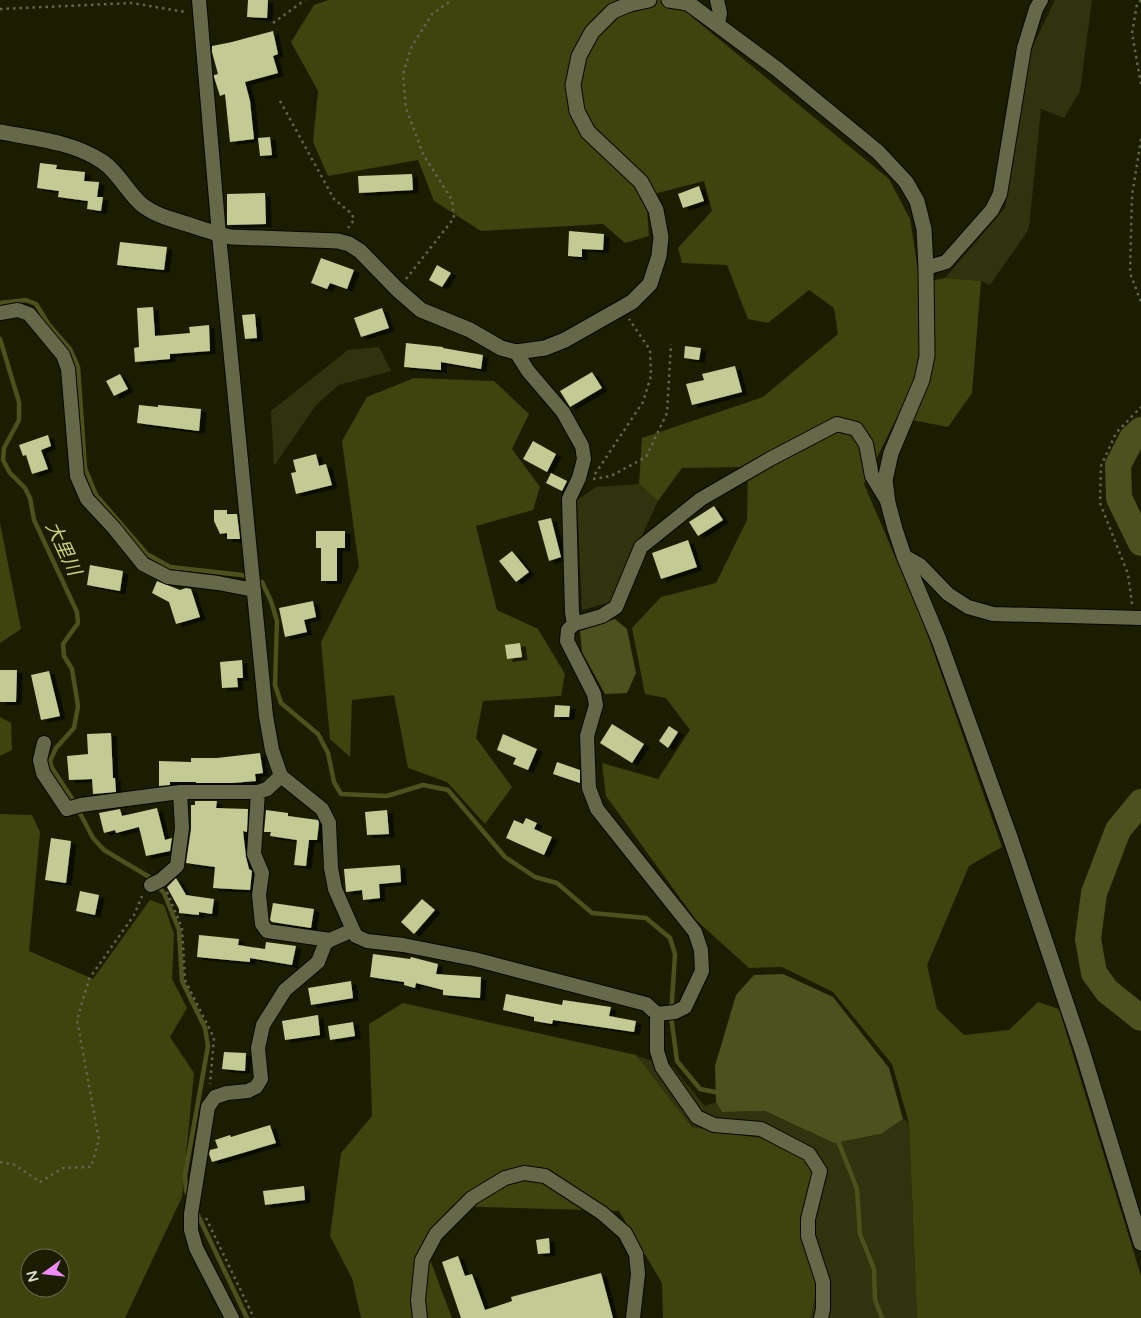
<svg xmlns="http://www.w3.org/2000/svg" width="1141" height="1318" viewBox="0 0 1141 1318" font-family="'Varela Round','Noto Sans JP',sans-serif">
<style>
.green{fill:#30330d}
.forest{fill:#3f430d;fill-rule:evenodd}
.water{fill:#4d511d}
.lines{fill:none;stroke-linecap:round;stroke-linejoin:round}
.stream{stroke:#4d511d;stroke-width:4.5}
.river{stroke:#4d511d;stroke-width:26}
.building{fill:#c3ca93;filter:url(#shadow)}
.street-casing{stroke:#060700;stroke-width:16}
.secondary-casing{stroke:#060700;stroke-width:17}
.path{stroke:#63664e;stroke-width:2.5;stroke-dasharray:2.5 4;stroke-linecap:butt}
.street{stroke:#656949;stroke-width:14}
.secondary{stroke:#656949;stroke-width:15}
.labels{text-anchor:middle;stroke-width:5;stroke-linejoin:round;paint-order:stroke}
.water-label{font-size:19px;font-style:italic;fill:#c6cf7f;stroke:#1b1d01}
</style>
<defs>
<filter id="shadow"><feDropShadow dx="5.5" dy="3" stdDeviation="0" flood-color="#0009"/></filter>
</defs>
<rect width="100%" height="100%" fill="#1b1d01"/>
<path class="green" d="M1055,0H1092L1080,91L1064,118L1041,109L1029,227L1027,232L990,285L981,281L945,278L1005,208L1028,56Z
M379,347L391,371L339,385L316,405L274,466L271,411L348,350Z
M639,484L658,501L611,602L582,610L577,500L596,487Z
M636,1056L672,1066L705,1106L716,1102L722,1112L765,1111L834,1143L881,1134L903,1119L909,1123L917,1318H811L818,1281L764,1139L692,1127Z"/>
<path class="forest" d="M329,0H691V16L889,179L910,219L920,283L945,278L981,281L972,393L948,427L897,417L864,484L923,622L1002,847L969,866L927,965L937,1009L964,1035L1009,1030L1038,1002L1059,1009L1141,1276V1318H917L909,1123L892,1064L833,992L782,967L749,968L696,920L606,796L602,763L658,779L690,730L666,698L645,694L632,628L661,597L716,583L747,520L748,467L682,468L658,501L639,484L642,438L763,397L838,334L834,308L809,290L768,323L748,319L727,265L682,263L678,248L712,211L704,181L646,196L649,236L625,243L603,224L481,231L434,201L418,160L328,176L313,142L318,91L291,42L314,5Z
M414,378L494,381L529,414L512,449L540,487L533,510L476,526L497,610L538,629L565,674L561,696L483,701L476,738L512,787L485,824L447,782L408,768L394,695L352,700L350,757L330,739L321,642L359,567L342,441L367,397Z
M0,523L21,629L0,643Z
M0,717L11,723L12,750L0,756Z
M0,814L32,815L40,832L29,951L93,979L150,900L164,905L174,934L172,979L187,1008L170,1037L194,1073L182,1197L125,1318H0ZM30,1258H60V1288H30Z
M403,1003L636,1055L692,1127L764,1139L807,1155L815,1174L801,1227L818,1281L811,1318H663L662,1283L619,1211L452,1206L423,1241L452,1318H361L352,1278L330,1236L341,1153L372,1116L369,1024Z"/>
<path class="water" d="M615,619L627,629L636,673L627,693L605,694L582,652L580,631Z
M783,974L833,997L889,1068L903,1119L881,1134L834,1143L765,1111L722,1112L716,1102L715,1066L736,995L754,975Z"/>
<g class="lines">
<path class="stream" d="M0,303L26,300L36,304L49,325L70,349L78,367L85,468L96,495L147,554L170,567L242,575L262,582L271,601L277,621L275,685L281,703L318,734L328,753L334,782L341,794L387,796L423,785L448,790L505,857L535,877L557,883L592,913L646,918L670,938L675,954L671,1016L677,1061L700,1089L720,1093
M0,339L19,402V420L4,448L3,460L10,473L25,488L30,498L34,520L77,612L78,623L63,644L64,656L72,669L78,706L74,728L56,748L50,761L52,768L73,800L93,838L104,850L151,878L164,893L179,930L182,981L205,1028L208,1046L185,1175L186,1191L189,1197
M837,1138L857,1189L860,1234L874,1269L875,1300L882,1318
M196,1211L247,1318"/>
<path class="river" d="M1141,430L1132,438L1118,465L1119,498L1141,543
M1141,802L1118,830L1094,893L1088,939L1094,973L1107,991L1141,1018"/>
</g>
<path class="building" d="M248,0H268L267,18L247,17Z
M273,31L278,54L273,56L278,73L245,82L250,101L254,139L230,142L225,94L220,96L214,77V75L218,74L212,52V46L232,42Z
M270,137L272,155L260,156L258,138Z
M40,163L57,165L56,169L85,172L84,181L99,182L97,197H103L101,211L87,209L88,201L58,197L59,191L37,188Z
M412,174L413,190L359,193L358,176Z
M699,186L704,201L683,208L678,194Z
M265,193L266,224L227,225V194Z
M569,231L604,234L603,250L582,249V257L568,256Z
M120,242L167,247L164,270L117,265Z
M321,258L354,270L347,289L330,283L327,289L311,283Z
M437,265L451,273L442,287L429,280Z
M153,307L155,336L190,333L189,327L209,325L210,351L170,354V359L135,362L134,348L139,347L137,308Z
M382,308L389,328L361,337L354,318Z
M255,314L257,338L245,339L242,315Z
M406,343L443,347V348L483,355L481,369L441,362V370L404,367Z
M685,346L701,348L699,360L684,358Z
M735,366L742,392L692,405L686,384L704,380L702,374Z
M592,372L602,388L570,407L560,391Z
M120,374L128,389L114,396L106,381Z
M139,405L158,407V405L201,409L199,431L137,423Z
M48,435L51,446L41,450L48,469L32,474L26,455L23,456L19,445Z
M533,441L556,454L547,472L523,459Z
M316,454L319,466L326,464L332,485L296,494L291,473L296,472L293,460Z
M551,473L567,481L562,491L546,483Z
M714,506L723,520L698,536L689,522Z
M214,510H227V514H237L240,539H227V533L220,534L214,521Z
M551,518L561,557L549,561L538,521Z
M316,531H345V548H337V581H321V548H316Z
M688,540L697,567L661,579L652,553Z
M512,551L529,572L516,582L499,561Z
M90,565L123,571L120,591L87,585Z
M157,581L180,590L186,588L191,589L200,617L176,624L169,602L152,593Z
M313,601L316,617L304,620L307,632L285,637L279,608Z
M520,643L522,657L507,659L505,645Z
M242,660L243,678H237L238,687L222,688L220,662Z
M0,670H17L16,702H0Z
M49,671L60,716L41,720L31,675Z
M555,705L570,706L569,717H554Z
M612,724L644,744L632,763L600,743Z
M669,726L678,732L668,748L659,741Z
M111,733L113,778H115L116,792L93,794L92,779L69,780L67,756L88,754L87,734Z
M503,734L537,749L528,770L513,764L516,758L497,750Z
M260,753L263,773L255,774L256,781L232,783H196V782H170V785L159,786V761L191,762V758H217Z
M557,762L580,770V783L553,774Z
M195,801H217L216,808L248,809L247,832L243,831L246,857L249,869L252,871L250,890L213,888L215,867L186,863L191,829V805H195Z
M157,808L165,840L172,838L170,851L146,856L139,827L116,833L115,830L104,833L99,813L120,809L122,816Z
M266,810L288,813V816L318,820L319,823L317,840H309L306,866L294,865L297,840L270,836L271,832H264Z
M387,810L389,834L367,835L365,812Z
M526,818L537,823L534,829L552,837L544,855L506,838L514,820L523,824Z
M51,838L71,841L66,883L45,880Z
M400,865L401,882L379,884L380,898L363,900L362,890L346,892L344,869Z
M176,878L186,895L214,899L212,914L199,912V915L179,913V909L167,887Z
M80,891L99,895L95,915L76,911Z
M422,899L435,910L414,934L401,922Z
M273,903L314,909L311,928L272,922L270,920Z
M199,935L239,939L238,945L265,949L266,942L296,946L292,965L250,958V962L197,957Z
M373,954L410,959L411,957L438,964L436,974L481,977L480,998L443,995V990L416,983L415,988L404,985V982L370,977Z
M351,981L353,998L311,1005L308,988Z
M506,994L562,1005L563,1000L611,1007L609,1016L636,1021L634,1032L553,1020L552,1024L534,1021V1017L503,1010Z
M318,1015L320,1035L285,1040L282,1021Z
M353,1022L355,1036L330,1040L328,1026Z
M224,1052L246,1053L245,1071L222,1069Z
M270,1125L276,1143L212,1162L209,1154L210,1150L218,1148L215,1140L230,1135L231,1137Z
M304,1186L305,1200L265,1205L263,1191Z
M549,1238L550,1253L538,1254L536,1240Z
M458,1256L465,1276L472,1274L485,1310L512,1301L511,1297L601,1273L613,1318H461L442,1262Z"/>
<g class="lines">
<defs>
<path id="street" d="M199,0L219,235L266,716L272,750L281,776L322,809L329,823L331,868L335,889L353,930L356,936L367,941L403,945L474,959L646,1004L657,1014L675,1012L685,1007L702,971L701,950L695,932L597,809L589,788L587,736L596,705L594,694L567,641L568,630L574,624L602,616L616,607L641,547L701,499L770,459L837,424L856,429L866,444L872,476L888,502
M717,0L720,13L718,24
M926,268L946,262L992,210L1000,194L1024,48L1036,9L1041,0
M0,313L18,310L29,314L63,355L68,369L77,476L87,499L114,528L143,564L168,577L218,583L254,590
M516,352L528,371L563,412L582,446L584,459L579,478L569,499L572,612L574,624
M904,556L920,565L948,594L968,607L993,614L1141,618
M44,743L40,760L43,773L67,809L81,805L180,792H258L267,789L281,776
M258,792L254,854L262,873L259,895L262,924L267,931L330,940
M151,885L161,880L177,866L182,828L180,792
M657,1014V1051L662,1067L697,1117L714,1125L761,1129L809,1154L820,1171L808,1219V1236L823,1282V1309L821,1318
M232,1318L196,1248L191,1230V1214L208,1107L215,1097L227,1093L248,1091L256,1087L261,1079L258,1048L263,1025L285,990L318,962L325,944L330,940L353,930
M420,1318L418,1300L422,1260L436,1234L472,1198L505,1178L524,1173L545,1176L602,1213L625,1233L636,1254L638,1274L633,1318"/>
<path id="secondary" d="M669,0L688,3L777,69L878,152L906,182L917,201L924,229L926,268L927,356L922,380L891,453L885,480L888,503L895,529L904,556L939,640L1010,837L1082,1050L1141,1243
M0,132C33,138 74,142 103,162C119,173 127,192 141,204C154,215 171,219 187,224C202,229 216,234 231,237L338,241L349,244L360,251L398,290L421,310L470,330L501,348L516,352L545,348L565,340L632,302L650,284L659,256L661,237L656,210L641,182L588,132L577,111L573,85L579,56L592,32L613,11L630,4L649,0"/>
</defs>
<use href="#street" class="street-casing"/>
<use href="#secondary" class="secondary-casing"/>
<path class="path" d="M1141,0L1137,4L1132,33L1141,84
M0,9L132,3L185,12
M273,23L305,0
M280,101L334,199L352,214L354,220L348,228
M1141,139L1132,196L1130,273L1141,302
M406,279L454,218L452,200L423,154L406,108L403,74L411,48L432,14L452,0
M595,474L643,402L651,376L650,350L629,319
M593,479L611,476L646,457L667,413L671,344
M1132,604L1128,574L1100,503L1101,466L1116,433L1141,407
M167,892L182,928L185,980L214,1038L210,1084
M0,1162L15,1165L40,1182L63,1168L91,1167L99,1140L77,1020L89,979L134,915L142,896
M206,1218L254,1318"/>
<use href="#street" class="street"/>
<use href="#secondary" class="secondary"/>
</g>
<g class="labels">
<g class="water-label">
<text transform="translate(64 548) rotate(65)" y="7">大里川</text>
</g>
</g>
<g transform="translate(45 1273) rotate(255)"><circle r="24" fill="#1b1d01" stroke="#696b53"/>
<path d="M0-4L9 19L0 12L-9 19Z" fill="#ee8bf8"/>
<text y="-8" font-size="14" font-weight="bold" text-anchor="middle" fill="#dde0ce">N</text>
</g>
</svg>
